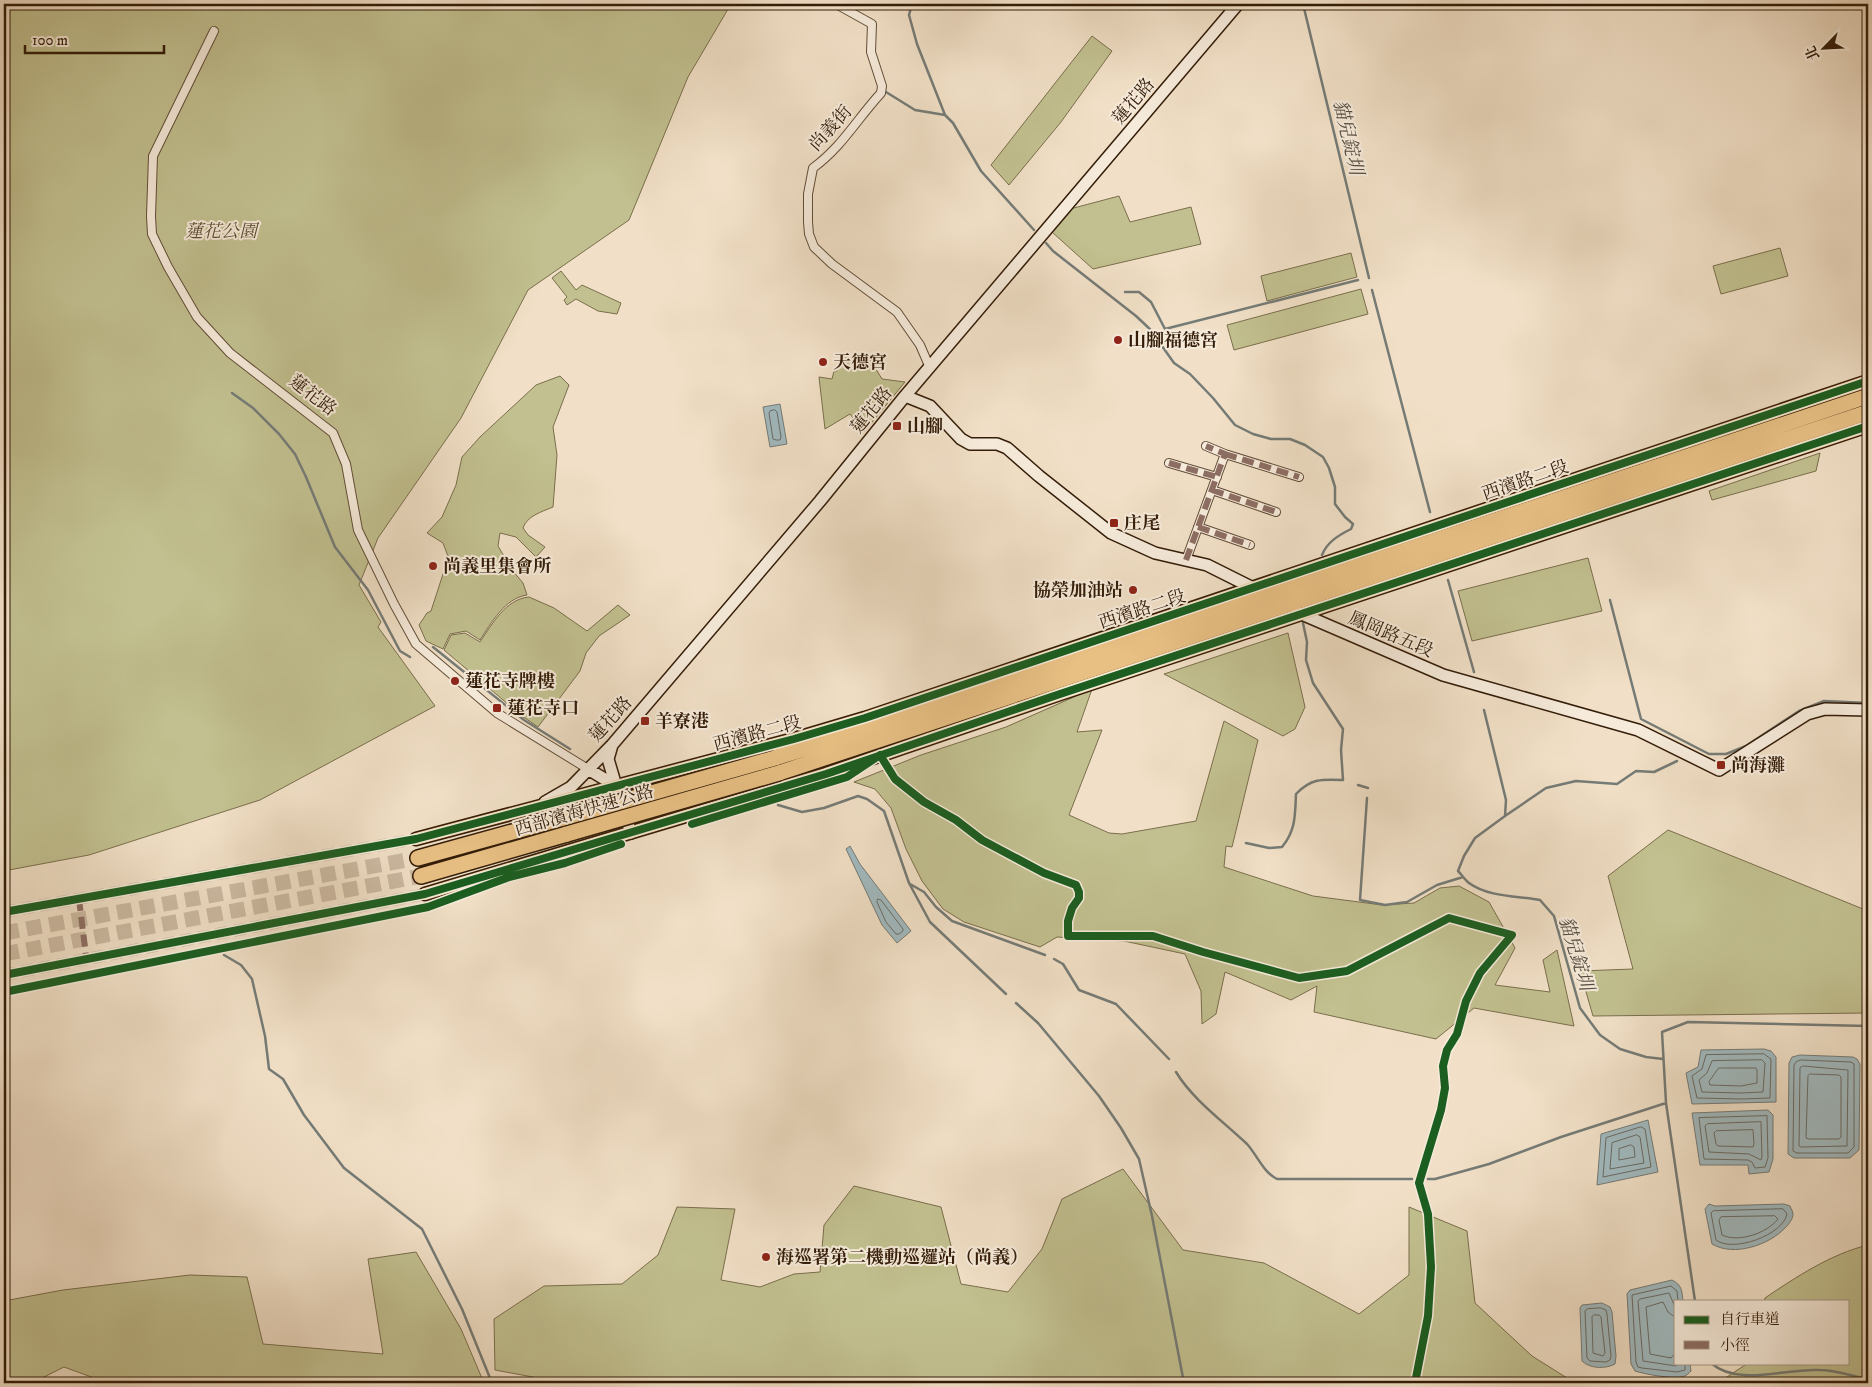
<svg xmlns="http://www.w3.org/2000/svg" width="1872" height="1387" viewBox="0 0 1872 1387" font-family="'IM FELL DW Pica','Noto Serif TC',serif">
<style>
.green{fill:#c2c090;stroke:#7a6e4c}
.water{fill:#a1bac0;stroke:#757b76}
.lines{fill:none;stroke-linecap:round;stroke-linejoin:round}
.shore{stroke:#6a6b64;stroke-width:1}
.stream{stroke:#757b76;stroke-width:2.5}
.primary-tunnel{stroke:#cbb9a1;stroke-width:12;stroke-dasharray:12 6;stroke-linecap:butt}
.highway-tunnel{stroke:#cbb9a1;stroke-width:15;stroke-dasharray:15 8;stroke-linecap:butt}
.street-casing{stroke:#624d38;stroke-width:10}
.secondary-casing{stroke:#331c08;stroke-width:14}
.primary-casing{stroke:#331c08;stroke-width:15}
.highway-casing{stroke:#331c08;stroke-width:18}
.street{stroke:#f6ebdb;stroke-width:8}
.secondary{stroke:#f6ebdb;stroke-width:11}
.primary{stroke:#e8c084;stroke-width:12}
.highway{stroke:#e8c084;stroke-width:15}
.highway-bridge-casing{stroke:#331c08;stroke-width:18;stroke-linecap:butt}
.highway-bridge{stroke:#e8c084;stroke-width:15}
.quiet{stroke:#8d6e63;stroke-width:6;stroke-dasharray:12 6;stroke-linecap:butt}
.cycleway-casing{stroke:#f6ebdb;stroke-width:11}
.cycleway{stroke:#1b5e20;stroke-width:8}
.poi-dot{fill:#8f2418;stroke:#f6ebdb;stroke-width:2}
.labels{text-anchor:middle;stroke-width:4;stroke-linejoin:round;paint-order:stroke}
.street-label{font-size:18px;fill:#331c08;stroke:#f6ebdb}
.park-label{font-size:18px;font-style:italic;fill:#5e4d31;stroke:#f6ebdb}
.poi-label{font-size:18px;font-weight:bold;fill:#331c08;stroke:#f6ebdb;text-anchor:start}
.water-label{font-size:19px;font-style:italic;fill:#544b3f;stroke:#f6ebdb}
</style>
<rect width="100%" height="100%" fill="#f1e0c7"/>
<filter id="stains"><feTurbulence type="fractalNoise" baseFrequency=".004" numOctaves="4"/><feColorMatrix values="0 0 0 0 .2 0 0 0 0 .09 0 0 0 0 .02 0 0 0 .5 -.17"/></filter>
<radialGradient id="worn" r=".72"><stop offset=".6" stop-color="#630" stop-opacity="0"/><stop offset="1" stop-color="#630" stop-opacity=".3"/></radialGradient>
<path class="green" d="M4,4H731L688,77L629,220L528,290L461,418L378,538L359,585L381,622L378,627L435,706L260,800L89,855L9,870L4,858Z
M1092,36L1112,51L1061,122L1009,185L991,165Z
M1119,196L1130,222L1191,207L1201,244L1093,269L1052,232L1070,209Z
M1780,248L1788,276L1721,294L1713,266Z
M1351,253L1357,277L1267,301L1261,276Z
M561,271L576,290L582,285L621,303L617,314L598,311L576,299L567,305L564,300L567,297L552,278Z
M1361,289L1368,314L1234,350L1227,325Z
M841,354L850,360L868,356L882,379L905,382L864,432L850,414L825,429L819,377L832,379L834,371H837Z
M560,376L569,385L553,427L557,455L553,507C541,512 527,516 523,528L528,535L545,547L536,557L516,537L500,533L498,546L512,570L523,583L527,595C505,598 491,623 480,640L466,631L450,634L443,649L426,641L419,625L427,613L431,611L444,571L452,567L443,543L427,533L442,517L456,485L462,457L480,437L536,385Z
M1820,453L1816,471L1712,500L1709,491Z
M1588,558L1602,611L1472,641L1458,591Z
M529,597L554,608L587,631L618,605L630,615L599,636L586,653L580,671L538,727L522,716L444,650L451,635L465,633L480,642C492,624 506,599 529,597Z
M1288,633L1305,707L1295,729L1283,736L1164,674Z
M1092,689L1077,732L1102,730L1069,815L1109,833L1122,834L1196,821L1224,721L1258,740L1232,847L1226,846L1224,867L1313,896L1382,905L1414,903L1440,888L1459,886L1489,902L1515,948L1495,985L1550,992L1543,960L1557,950L1574,1026L1474,1008L1436,1039L1314,1012L1317,986L1291,1000L1225,972L1216,1014L1202,1024L1201,991L1185,954L1124,941L1057,937L1040,947L964,922L943,909L922,881L906,849L891,808L875,789L854,782L921,755L1006,727Z
M1668,830L1868,911V1013L1593,1016L1580,971L1633,969L1608,876Z
M1123,1169L1183,1250L1264,1263L1359,1314L1409,1275V1207L1467,1231L1475,1303L1532,1356L1567,1378L1620,1383H565L495,1370L494,1319L544,1286L622,1284L658,1255L677,1207L735,1209L721,1280L760,1287L794,1274L820,1272L824,1225L854,1186L941,1207L961,1284L1008,1292L1042,1249L1062,1199Z
M1868,1245V1383H1718L1748,1363H1848V1301H1764L1765,1298C1796,1277 1831,1254 1868,1245Z
M416,1252L461,1329L484,1383H108L64,1367L32,1383H4V1301L63,1290L190,1275L247,1277L263,1344L383,1354L368,1259Z"/>
<path class="water" d="M780,404L787,444L770,447L763,407Z
M850,846L860,864L911,931L897,943L882,925L846,849Z
M1764,1049L1771,1051L1776,1057V1102L1692,1104L1686,1073L1698,1067L1701,1050Z
M1800,1055L1853,1057L1857,1059L1860,1064L1859,1150L1850,1158H1794L1788,1154L1789,1063L1792,1057Z
M1768,1110L1773,1115V1159L1769,1172L1749,1174L1748,1165H1700L1692,1113Z
M1648,1120L1658,1172L1597,1185L1601,1134Z
M1709,1204L1715,1206L1784,1204L1790,1206C1791,1209 1793,1211 1793,1214C1793,1219 1789,1224 1785,1228C1769,1245 1734,1257 1712,1244L1705,1209Z
M1672,1280C1682,1285 1682,1291 1683,1301H1676V1363H1690L1691,1371C1689,1373 1687,1375 1685,1376C1675,1380 1644,1374 1635,1371L1631,1364L1627,1294L1630,1290Z
M1602,1303L1610,1307L1612,1312L1616,1356L1615,1364C1606,1369 1590,1369 1582,1361L1580,1308L1582,1305Z"/>
<g class="lines">
<path class="shore" d="M775,410L777,412L781,437L780,440H776L773,439L769,413L770,411Z
M878,899L881,900L903,929V931L899,934H896L886,922L877,902Z
M1764,1054L1771,1059L1770,1098L1741,1099L1697,1098L1692,1076L1702,1069L1706,1055Z
M1762,1060L1765,1063L1763,1092L1741,1093L1702,1092L1699,1080L1707,1073L1712,1061Z
M1801,1060L1851,1062L1854,1064V1147L1848,1153H1797L1793,1151L1794,1065L1796,1062Z
M1803,1066L1848,1070L1847,1146L1801,1147L1799,1146L1800,1068Z
M1719,1068H1756L1757,1070V1083L1741,1086L1710,1085L1709,1082Z
M1810,1074L1839,1075L1841,1077V1137L1839,1139H1809L1806,1138L1808,1076Z
M1767,1116L1768,1158L1765,1167L1755,1168L1752,1162L1748,1160L1704,1159L1699,1118Z
M1761,1122L1762,1157L1761,1160L1749,1154L1709,1152L1705,1126L1707,1124Z
M1641,1127L1645,1129L1651,1167L1603,1177L1606,1138Z
M1753,1130L1754,1144L1753,1147L1718,1146L1716,1144L1714,1133L1716,1131Z
M1637,1135L1640,1137L1644,1163L1610,1169L1612,1143Z
M1631,1145L1634,1147L1635,1157L1619,1160V1149Z
M1783,1209L1787,1214C1783,1235 1733,1253 1716,1240L1711,1213L1713,1211Z
M1775,1216L1778,1219C1767,1233 1739,1243 1722,1235L1719,1220L1721,1217Z
M1678,1301L1677,1291L1671,1286L1632,1295L1636,1362L1638,1367L1642,1368L1677,1372L1685,1370V1363
M1601,1308L1606,1310L1607,1314L1611,1356L1610,1360L1606,1362L1590,1361L1587,1358L1585,1311L1587,1309Z
M1676,1309L1669,1293L1640,1299L1638,1301L1643,1361L1676,1366L1679,1363
M1594,1315H1599L1601,1317L1605,1353L1603,1356L1593,1353L1592,1317Z
M1676,1318L1668,1312L1663,1302L1646,1307L1650,1354L1671,1358L1676,1352"/>
<path class="stream" d="M912,4L909,15L917,44L945,115
M1303,4L1369,278
M886,92L915,110L945,115L953,123L981,171L1034,230
M1046,243L1053,251L1136,316L1153,332
M1372,290L1430,512
M1125,292H1139L1151,302L1165,329L1358,280
M1162,346L1174,363L1190,374L1213,398L1235,425L1253,434L1271,439H1290L1305,445L1323,457L1329,468L1335,487V504L1345,517L1353,524L1351,529C1339,535 1327,542 1322,555
M232,393L253,408L279,434L295,454L306,477L335,547L368,590L400,651L410,657
M1448,580L1474,672
M1610,600L1641,719L1709,754H1726L1746,746L1799,711L1824,701L1868,703
M433,647L524,720L570,749
M1484,710L1506,800L1505,816L1475,838L1464,856L1458,871C1462,875 1465,880 1469,883C1488,897 1517,896 1540,900L1554,916L1580,1008L1600,1035L1620,1049L1646,1057L1663,1059
M1358,785L1368,788
M1367,798L1360,900L1385,905L1407,902L1437,885L1463,877
M778,805L802,812L824,808L858,796L867,799L884,811L909,883L930,922L1006,994
M1505,816L1546,788L1576,781L1617,784L1636,771L1654,772L1677,761
M1246,843L1269,848L1282,847C1296,830 1295,815 1296,794C1311,778 1323,779 1343,780L1341,750L1343,729L1313,683L1306,660L1307,642L1303,623
M910,884L924,892L936,907L952,921L1045,955
M224,955L241,965L252,979L265,1036L269,1069L283,1079L304,1115L344,1168L422,1229L462,1309L492,1383
M1054,959L1063,964L1079,990L1116,1004L1169,1059
M1016,1003L1038,1023L1099,1096L1121,1128L1139,1159L1152,1216L1184,1383
M1176,1072C1193,1100 1224,1122 1247,1144C1257,1155 1263,1172 1277,1179H1412
M1428,1179H1435L1489,1164L1561,1137L1666,1103
M1695,1301L1666,1103L1662,1032L1688,1022L1868,1026
M1711,1363C1738,1387 1786,1368 1819,1370C1835,1370 1852,1376 1868,1379"/>
<path class="primary-tunnel" d="M4,912L416,839
M4,975L425,894"/>
<path class="highway-tunnel" d="M4,933L418,858
M4,954L421,876"/>
<defs>
<path id="street" d="M836,4L872,24L871,52L882,86L881,93C857,119 842,147 813,168L808,194V222L809,234L814,247L832,264L897,312L920,345L930,368
M214,31L153,156L151,216L152,234L168,267L197,317L230,353L333,433L346,464L358,530L394,604L416,644L497,713L588,769
M1225,454L1299,477
M1169,463L1217,477
M1212,490L1276,512
M1198,527L1250,545
M1186,560L1225,454L1206,446"/>
<path id="secondary" d="M905,396L930,406L961,439L970,444H997L1007,448L1039,476L1111,533L1155,553L1207,565L1257,590
M1297,612L1443,675L1638,730L1719,770L1807,714L1825,709L1868,710
M612,745L608,759L616,786
M588,769L616,786L631,833
M545,802L571,787L612,745L820,501L905,396L1238,4"/>
<path id="primary" d="M416,839L794,739L865,718L1868,381
M425,894L826,774L1060,694L1868,426"/>
<path id="highway" d="M775,758L921,712L1868,396
M779,773L1868,412
M418,858L563,818
M421,876L567,834"/>
</defs>
<use href="#street" class="street-casing"/>
<use href="#secondary" class="secondary-casing"/>
<use href="#primary" class="primary-casing"/>
<use href="#highway" class="highway-casing"/>
<use href="#street" class="street"/>
<use href="#secondary" class="secondary"/>
<use href="#primary" class="primary"/>
<use href="#highway" class="highway"/>
<defs>
<path id="highway-bridge" d="M563,818L775,758
M567,834L779,773"/>
</defs>
<use href="#highway-bridge" class="highway-bridge-casing"/>
<use href="#highway-bridge" class="highway-bridge"/>
<path class="quiet" d="M1225,454L1299,477
M1169,463L1217,477
M1212,490L1276,512
M1198,527L1250,545
M1186,560L1225,454L1206,446
M79,899L87,964"/>
<defs>
<path id="cycleway" d="M692,824L847,777L880,755L895,779L924,802L956,820L982,840L1044,873L1076,885L1079,892V898L1072,908L1068,921V936H1153L1203,952L1299,978L1347,971L1449,918L1512,935L1480,973L1466,1001L1457,1034L1447,1050L1443,1066L1445,1088L1441,1110L1419,1183L1428,1214L1431,1267L1428,1316L1415,1383
M4,912L416,839L794,739L865,718L1868,381
M4,975L425,894L826,774L1060,694L1868,426
M4,992L428,907L509,877L565,863L621,844"/>
</defs>
<use href="#cycleway" class="cycleway-casing"/>
<use href="#cycleway" class="cycleway"/>
</g>
<g class="poi-dot">
<circle cx="1118" cy="340" r="5"/>
<circle cx="823" cy="362" r="5"/>
<rect x="892" y="421" width="10" height="10" rx="2.5"/>
<rect x="1109" y="518" width="10" height="10" rx="2.5"/>
<circle cx="433" cy="566" r="5"/>
<circle cx="1133" cy="590" r="5"/>
<circle cx="455" cy="681" r="5"/>
<rect x="492" y="703" width="10" height="10" rx="2.5"/>
<rect x="640" y="716" width="10" height="10" rx="2.5"/>
<rect x="1716" y="760" width="10" height="10" rx="2.5"/>
<circle cx="766" cy="1257" r="5"/>
</g>
<g class="labels">
<g class="street-label">
<text transform="translate(1133 101) rotate(-50)" y="6">蓮花路</text>
<text transform="translate(830 128) rotate(-48)" y="6">尚義街</text>
<text transform="translate(313 395) rotate(38)" y="6">蓮花路</text>
<text transform="translate(871 410) rotate(-51)" y="6">蓮花路</text>
<text transform="translate(1525 480) rotate(-19)" y="6">西濱路二段</text>
<text transform="translate(1142 609) rotate(-18)" y="6">西濱路二段</text>
<text transform="translate(1391 634) rotate(23)" y="6">鳳岡路五段</text>
<text transform="translate(610 719) rotate(-48)" y="6">蓮花路</text>
<text transform="translate(757 733) rotate(-15)" y="6">西濱路二段</text>
<text transform="translate(584 810) rotate(-16)" y="6">西部濱海快速公路</text>
</g>
<g class="park-label">
<text x="221" y="237">蓮花公園</text>
</g>
<g class="poi-label">
<text x="1128" y="346">山腳福德宮</text>
<text x="833" y="368">天德宮</text>
<text x="907" y="432">山腳</text>
<text x="1124" y="529">庄尾</text>
<text x="443" y="572">尚義里集會所</text>
<text x="1123" y="596" text-anchor="end">協榮加油站</text>
<text x="465" y="687">蓮花寺牌樓</text>
<text x="507" y="714">蓮花寺口</text>
<text x="655" y="727">羊寮港</text>
<text x="1731" y="771">尚海灘</text>
<text x="776" y="1263">海巡署第二機動巡邏站（尚義）</text>
</g>
<g class="water-label">
<text transform="translate(1349 137) rotate(77)" y="7">貓兒錠圳</text>
<text transform="translate(1577 953) rotate(73)" y="7">貓兒錠圳</text>
</g>
</g>
<rect width="1872" height="1387" fill="none" stroke="#f1e0c7" stroke-width="20"/>
<rect x="5" y="5" width="1862" height="1377" fill="none" stroke="#331c08" stroke-width="2.5"/>
<rect x="10" y="10" width="1852" height="1367" fill="none" stroke="#331c08"/>
<rect x="1674" y="1300" width="175" height="65" fill="#f6ebdb" stroke="#a89887"/>
<rect x="1684" y="1316" width="25" height="8" fill="#1b5e20" stroke="#a89887"/>
<text x="1720" y="1324" font-size="15" fill="#331c08">自行車道</text>
<rect x="1684" y="1341" width="25" height="8" fill="#8d6e63" stroke="#a89887"/>
<text x="1720" y="1350" font-size="15" fill="#331c08">小徑</text>
<g transform="translate(1824 48) rotate(246)" stroke="#f6ebdb" stroke-width="4" paint-order="stroke">
<path d="M0-4L9 19L0 12L-9 19Z" fill="#331c08"/>
<text y="-8" font-size="14" font-weight="bold" text-anchor="middle" fill="#331c08">北</text>
</g>
<path d="M25 45v8h139v-8" fill="none" stroke="#331c08" stroke-width="2.5"/>
<text x="32" y="45" font-size="15" fill="#331c08" stroke="#f6ebdb" stroke-width="4" paint-order="stroke">100 m</text>
<rect width="100%" height="100%" filter="url(#stains)"/>
<rect width="100%" height="100%" fill="url(#worn)"/>
</svg>
